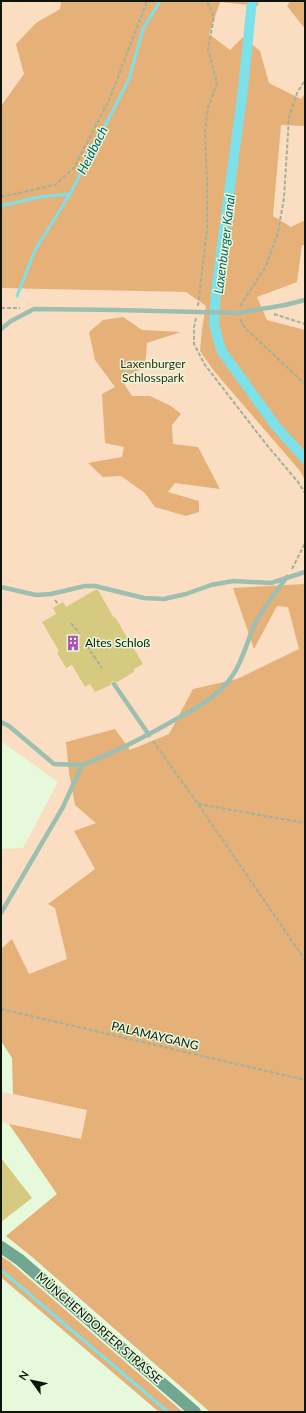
<svg xmlns="http://www.w3.org/2000/svg" width="306" height="1413" viewBox="0 0 306 1413" font-family="Lato,sans-serif">
<style>
.green{fill:#fbdec1}
.forest{fill:#e6b079}
.lines{fill:none;stroke-linecap:round;stroke-linejoin:round}
.stream{stroke:#7de1e9;stroke-width:3}
.canal{stroke:#7de1e9;stroke-width:10}
.building{fill:#d6ca81}
.path{stroke:#a2b199;stroke-width:2;stroke-dasharray:4 2;stroke-linecap:butt}
.lane{stroke:#9cbfb1;stroke-width:4.5}
.secondary{stroke:#71a691;stroke-width:12}
.labels{text-anchor:middle;stroke-width:3;stroke-linejoin:round;paint-order:stroke}
.park-label{font-size:12px;fill:#3f2910;stroke:#e6f9db}
.poi-label{font-size:12px;fill:#0e150b;stroke:#e6f9db;text-anchor:start}
.street-label{font-size:12px;fill:#0e150b;stroke:#e6f9db}
.water-label{font-size:13px;font-style:italic;fill:#015f65;stroke:#e6f9db}
</style>
<rect width="100%" height="100%" fill="#e6f9db"/>
<path class="green" d="M1,1H305V1412H210L31,1256L6,1236L57,1194L9,1124L1,1122V1092L13,1094L12,1058L1,1041V849L23,848L58,782L1,741Z"/>
<path class="forest" d="M61,1H259L258,6L220,2L209,34L230,50L243,37L260,51L269,83L301,99L305,94V126L281,125L273,216L291,227L305,220V245H302L297,282L257,297L267,320L305,330V480L300,471L214,371L200,351L202,329L206,306L186,292L1,288V106L24,74L16,44L36,23L60,9Z
M290,1H305V29L287,6Z
M123,317L142,330L181,332L147,343L145,367L121,379L132,396H150L171,406L181,414L172,425L173,444L198,447L220,489L175,483L168,492L199,501V512L186,516L155,507L145,493L121,476L103,477L88,463L122,457L124,447L105,443L102,394L115,387L95,360L89,332L103,320Z
M305,584V1412H210L31,1256L6,1236L57,1194L9,1124L81,1139L87,1110L13,1094L12,1058L1,1041V949L12,939L29,974L67,959L55,908L48,904L95,869L74,831L96,823L75,805L69,772L66,742L115,729L130,750L169,734L193,689L237,679L299,649L288,607L277,606L254,649L233,588Z
M1,1256L10,1262L183,1412H159L3,1279L1,1277Z"/>
<g class="lines">
<path class="stream" d="M1,206L39,197L70,194
M17,296L35,250L70,194L129,79L143,29L160,1
M1,1270L168,1412"/>
<path class="canal" d="M252,1L243,89L216,290L214,324L221,350L275,425L305,459"/>
</g>
<path class="building" d="M95,590H98L114,618L115,617L143,664L134,669V672L117,682L112,681L111,685L95,692L90,684L85,687L72,665L66,668L57,653L59,651L42,622L56,614L53,608L63,602L66,607Z
M1,1158L32,1198L1,1222Z"/>
<g class="lines">
<path class="path" d="M1,197L55,185L74,168L110,98L147,1
M198,306L207,229V183L205,131L208,108L217,83L208,49L214,17L207,1
M240,306L266,266L278,232L284,198L289,117L297,93L305,80
M1,308H20
M274,314L305,324
M196,318L194,327V344L205,365L266,444L298,482L305,493
M240,319L245,328L305,384
M292,569L305,543
M55,600L59,605
M71,623L79,633
M87,646L102,668
M153,741L198,804L305,960
M198,804L305,823
M1,1009L305,1080"/>
<path class="lane" d="M1,329L11,321L34,309L117,310L237,313L285,305L305,300
M1,587L36,595L51,594L85,586H95L144,598L164,599L186,594L211,585L233,581L271,583L305,572
M114,684L149,735
M1,722L9,726L54,764L82,765
M1,913L63,807L82,765C116,752 147,736 178,718C193,710 214,698 225,685C240,669 245,648 253,628C261,610 275,593 287,577"/>
<path class="secondary" d="M1,1247L20,1260L195,1412"/>
</g>
<defs>
<symbol id="building-bare" viewBox="-9 -9 18 18"><path d="M-4-6H4V6H1V3H-1V6H-4ZM-2.5-4.3h1.7v1.8h-1.7ZM.8-4.3h1.7v1.8H.8ZM-2.5-1h1.7V.8h-1.7ZM.8-1h1.7V.8H.8Z" fill="#ad4db5" stroke="#e6f9db" stroke-width="2.5" paint-order="stroke"/></symbol>
</defs>
<g fill-rule="evenodd">
<use href="#building-bare" x="62" y="632" width="22" height="22"/>
</g>
<g class="labels">
<g class="park-label">
<text x="153" y="368">Laxenburger<tspan x="153" dy="14">Schlosspark</tspan></text>
</g>
<g class="poi-label">
<text x="85" y="647">Altes Schloß</text>
</g>
<g class="street-label">
<text transform="translate(155 1036) rotate(13)" y="4">PALAMAYGANG</text>
<text transform="translate(99 1328) rotate(41)" y="4">MÜNCHENDORFER STRASSE</text>
</g>
<g class="water-label">
<text transform="translate(92 150) rotate(-63)" y="5">Heidbach</text>
<text transform="translate(224 244) rotate(-83)" y="5">Laxenburger Kanal</text>
</g>
</g>
<rect width="306" height="1413" fill="none" stroke="#0e150b" stroke-width="4"/>
<g transform="translate(32 1381) rotate(303)" stroke="#e6f9db" stroke-width="3" paint-order="stroke">
<path d="M0-3L7 15L0 10L-7 15Z" fill="#0e150b"/>
<text y="-6" font-size="11" font-weight="bold" text-anchor="middle" fill="#0e150b">N</text>
</g>
</svg>
